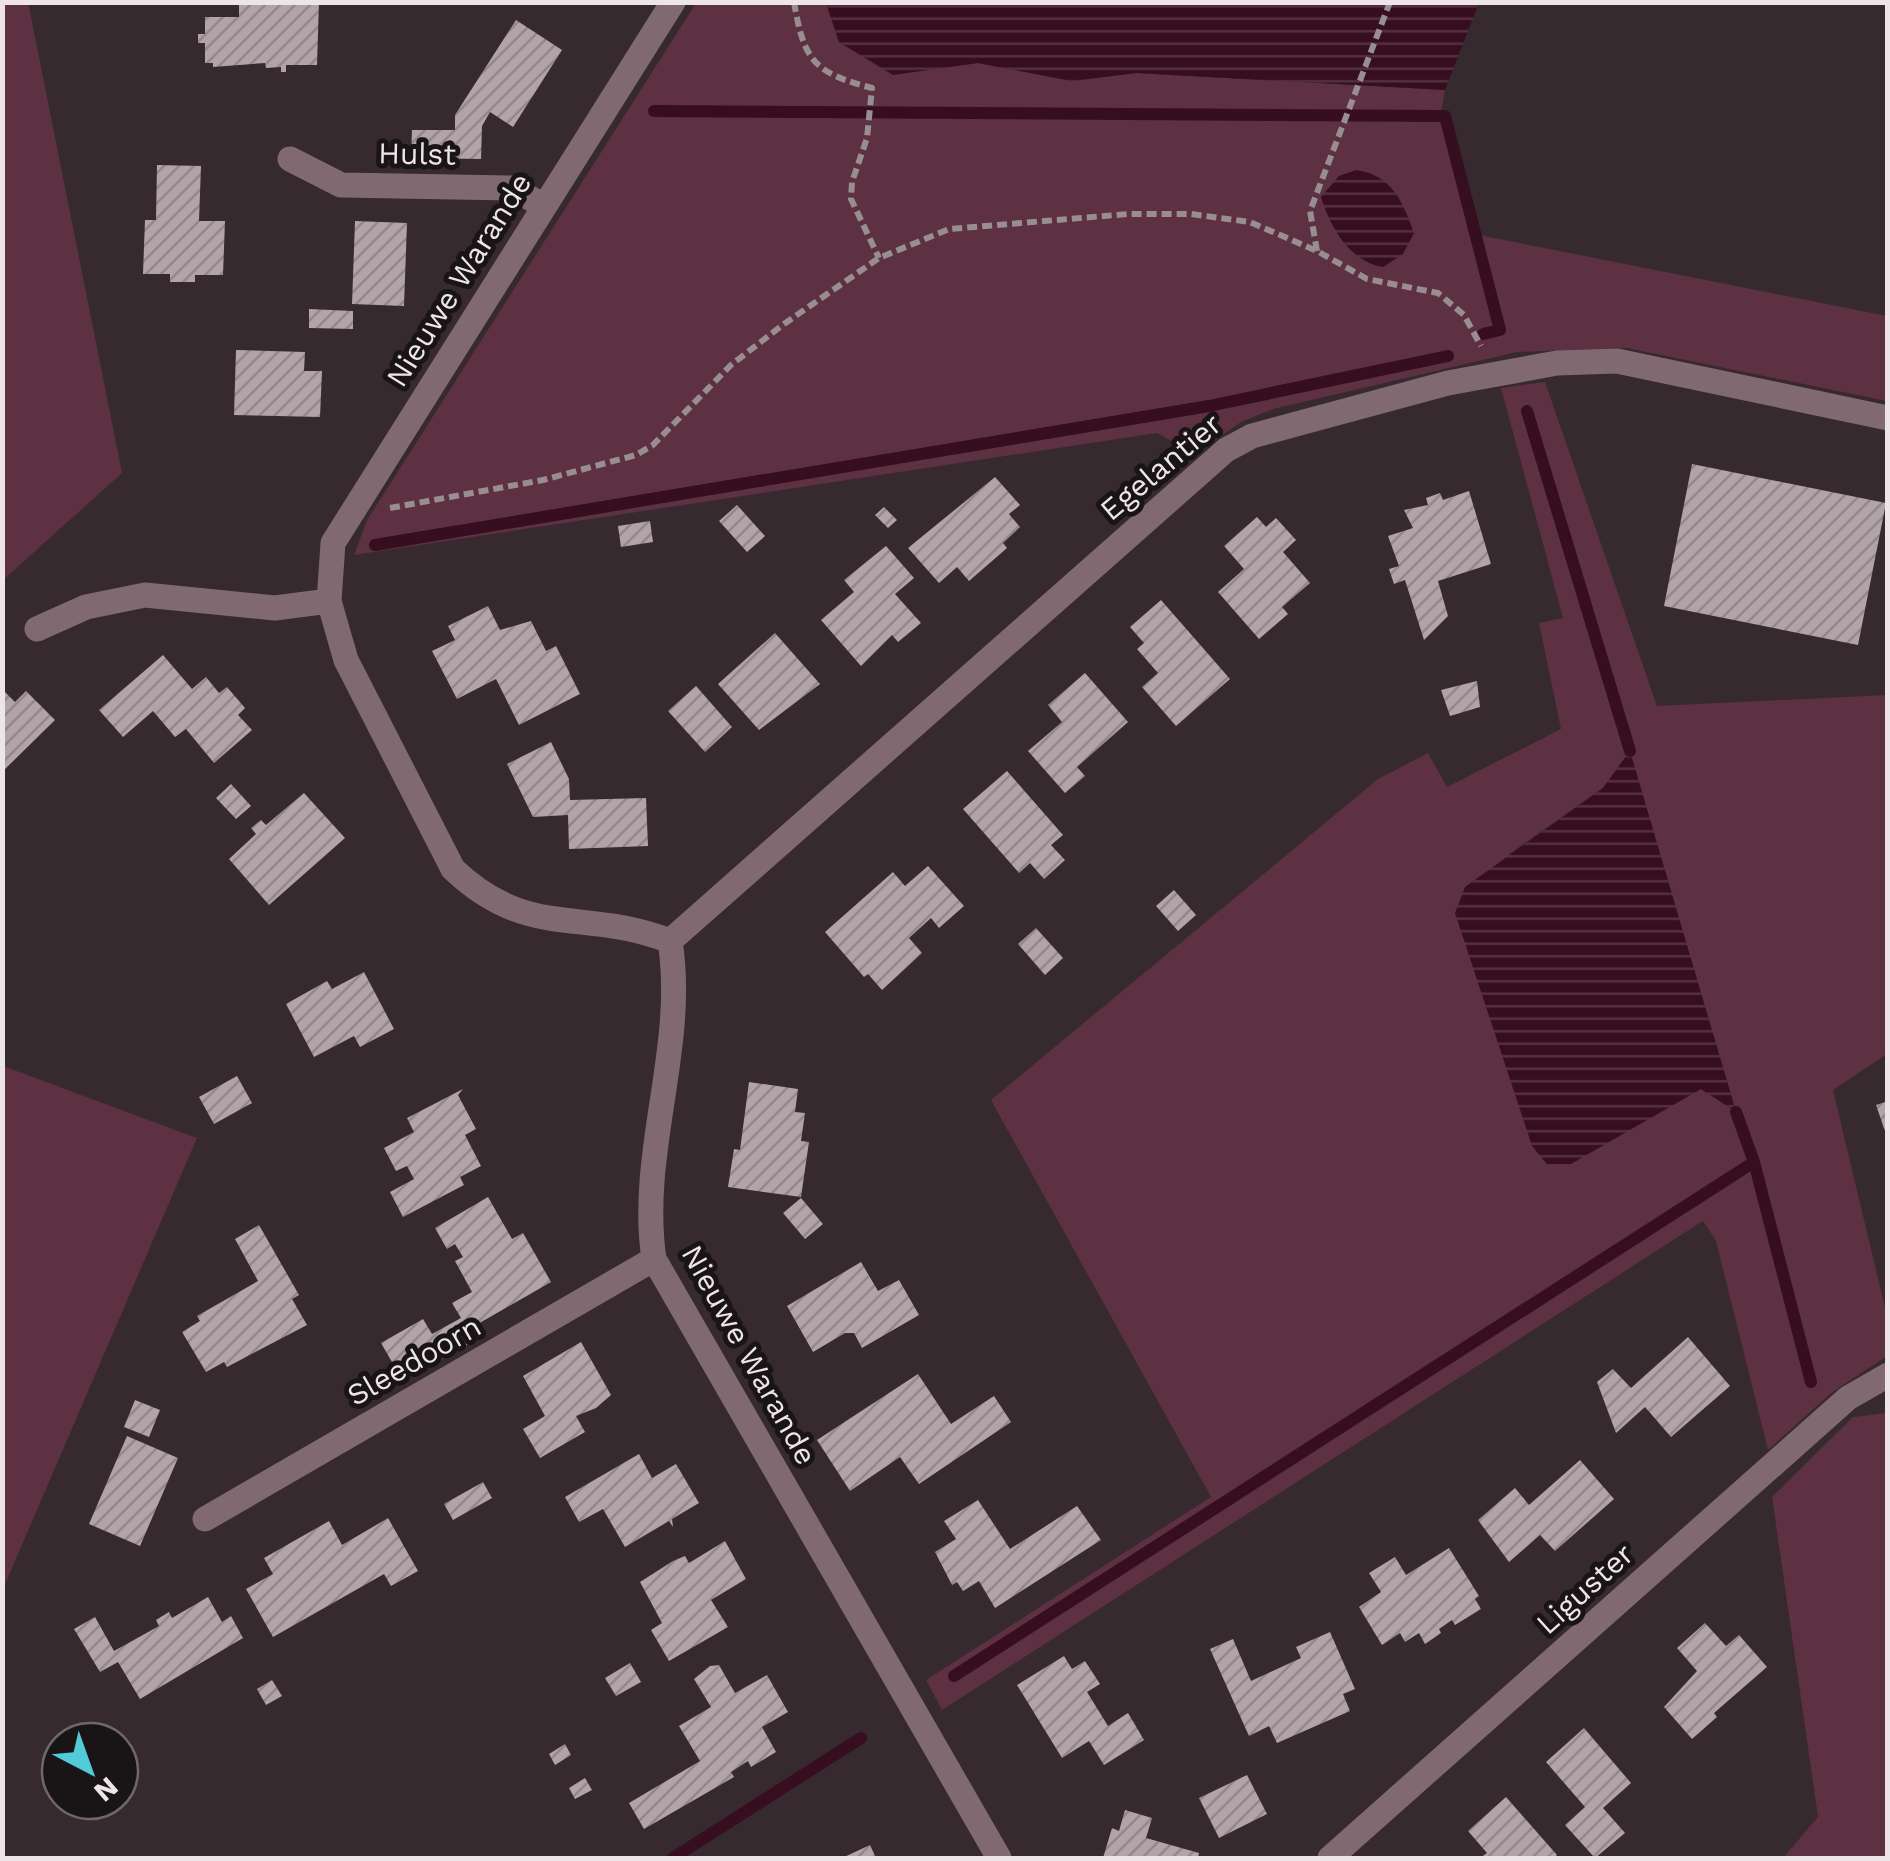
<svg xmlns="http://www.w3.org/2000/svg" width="1890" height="1861" viewBox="0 0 1890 1861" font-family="'Work Sans',sans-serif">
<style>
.grass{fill:#5d3042;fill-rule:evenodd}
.water{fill:url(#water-rules)}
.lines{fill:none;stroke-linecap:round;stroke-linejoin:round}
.stream{stroke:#370d20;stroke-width:12}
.building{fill:url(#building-hatch)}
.path{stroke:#988e92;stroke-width:6;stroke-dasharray:10 5;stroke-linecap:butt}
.minor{stroke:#806971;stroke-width:25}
.labels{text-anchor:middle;stroke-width:10;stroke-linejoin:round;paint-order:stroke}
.street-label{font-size:30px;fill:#ede5e8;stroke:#191416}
</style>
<defs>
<pattern id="water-rules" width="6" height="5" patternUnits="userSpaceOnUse" patternTransform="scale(2.5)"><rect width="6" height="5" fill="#370d20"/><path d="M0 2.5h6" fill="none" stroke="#543040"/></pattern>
<pattern id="building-hatch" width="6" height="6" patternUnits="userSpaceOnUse" patternTransform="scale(2.5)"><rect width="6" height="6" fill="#b2a3a8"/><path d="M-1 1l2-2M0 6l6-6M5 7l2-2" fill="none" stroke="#92878b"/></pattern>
</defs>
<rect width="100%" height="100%" fill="#362a2e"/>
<path class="grass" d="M28,2L122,473L3,580L2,3Z
M696,3H826L839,42L893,74L978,63L1072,81L1136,73L1445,90L1440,118L1474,234L1887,316V401L1627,348L1517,352L1273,409L1241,422L1195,454L1157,433L354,555L367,520Z
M1545,382L1657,706L1887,695V1054L1833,1090L1887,1316V1356L1831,1393L1768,1450L1716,1241L1703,1221L942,1710L926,1680L1211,1497L991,1100L1378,779L1428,753L1447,787L1561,729L1539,623L1563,618L1501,388ZM1629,752L1736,1111L1701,1089L1681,1098L1509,854L1603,788Z
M3,1066L197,1138L3,1589L2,1066Z
M1887,1413V1858H1783L1818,1817L1772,1497L1853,1417Z"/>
<path class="water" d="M826,3V2L1479,3L1445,90L1136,73L1072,81L978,63L893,75L839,42Z
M1356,170C1392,175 1403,202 1414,233L1403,254L1383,267C1350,262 1330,227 1321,197L1339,176Z
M1630,751L1736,1112L1701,1089L1571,1164H1547L1532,1146L1455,913L1465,887L1603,788Z"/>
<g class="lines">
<path class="stream" d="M654,111L1445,116L1500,330L1483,334
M1527,411L1630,751
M375,545L1209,406L1448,356
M1754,1162L1811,1382
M954,1676L1754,1162L1736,1112
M673,1858L861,1738"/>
</g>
<path class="building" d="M239,2H319L317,65H286V72H281V67L266,68L265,63L213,67V63H205V43H198V34H205V17H239Z
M516,20L562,50L513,127L490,112L482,126L481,159L411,158L412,130H455V115Z
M157,165L201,166L199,221H225L223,275H195V282H170V274H143L145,220H156Z
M355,221L407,223L404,306L352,304Z
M309,309L353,311V329L309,328Z
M236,350L305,352L304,371H322L320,417L234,415Z
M1692,464L1886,503L1858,645L1664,606Z
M995,477L1020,505L1009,514L1020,527L1003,543L1007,548L969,581L957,567L939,583L908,548Z
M1469,491L1491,564L1438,581L1448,616L1424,640L1405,580L1394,584L1389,569L1399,566L1388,536L1413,528L1404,510L1428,505L1426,498L1440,493L1443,500Z
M737,505L765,536L747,552L719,521Z
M884,507L897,520L888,528L875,515Z
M1257,517L1266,527L1276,518L1296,540L1283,552L1310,583L1282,607L1288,614L1259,639L1218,592L1244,569L1224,546Z
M650,521L653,542L621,547L618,526Z
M886,546L914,578L895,594L921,623L898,642L892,635L861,666L821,620L854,592L844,580Z
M1161,600L1230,679L1176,726L1142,687L1158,673L1137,649L1144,643L1130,627Z
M488,606L500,630L531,621L546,651L556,646L580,694L519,725L496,679L457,699L432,651L455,640L448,626Z
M775,633L820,684L759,730L718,684Z
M163,655L192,689L206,677L219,693L227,687L245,708L238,715L252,730L214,763L186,729L175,737L153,711L123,737L99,710Z
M1085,673L1128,722L1077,767L1085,776L1065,793L1028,751L1062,722L1048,705Z
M1477,681L1480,707L1450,716L1441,690Z
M696,686L732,727L705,752L668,711Z
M2,689L15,702L26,691L55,720L2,772Z
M551,742L569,779L570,800L646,798L648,846L569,849L568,815L533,817L507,764Z
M1007,771L1063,835L1051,845L1065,860L1044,879L1030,863L1019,873L963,809Z
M231,784L251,806L236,819L216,798Z
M304,793L345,838L269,905L229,859L256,834L251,828L261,820L266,825Z
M928,866L964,906L939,928L931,918L909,938L922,953L882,990L868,974L864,977L825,932L893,872L905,886Z
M1174,890L1196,915L1178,931L1156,906Z
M1036,928L1063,958L1045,975L1018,944Z
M364,972L394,1029L360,1047L354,1036L314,1057L286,1004L327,981L332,989Z
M237,1076L252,1103L214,1124L199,1097Z
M749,1082L798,1089L795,1112L805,1113L801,1141L809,1142L801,1197L728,1187L734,1149L740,1150Z
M463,1089L458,1095L476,1129L465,1135L481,1166L460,1177L464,1185L403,1217L390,1192L414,1179L407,1166L396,1171L384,1148L414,1132L407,1118Z
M1888,1101V1137H1887L1876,1105Z
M488,1197L512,1239L523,1233L551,1282L476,1325L483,1336L403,1381L381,1343L423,1319L432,1334L461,1318L452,1303L472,1292L455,1261L463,1257L455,1244L447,1249L435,1228Z
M801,1198L823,1224L805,1239L783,1213Z
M259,1225L299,1295L292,1299L307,1325L227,1367L224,1362L206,1372L182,1332L200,1321L197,1316L258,1281L235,1239Z
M861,1262L878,1291L899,1280L919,1315L862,1348L854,1333H845L813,1352L787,1306Z
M1688,1337L1730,1386L1671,1437L1645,1407L1616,1433L1597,1382L1613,1369L1631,1388Z
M581,1342L611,1395L596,1408L576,1416L585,1432L540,1458L523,1429L545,1416L523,1376Z
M918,1374L951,1424L994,1396L1011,1422L919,1484L900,1457L850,1491L817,1440Z
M135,1400L160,1410L149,1437L124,1427Z
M127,1436L178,1458L140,1546L89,1524Z
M639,1454L652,1478L676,1464L699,1503L672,1519L673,1527L669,1521L625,1547L603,1509L579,1522L565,1497Z
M1580,1460L1614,1499L1555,1551L1540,1535L1509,1562L1478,1520L1515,1488L1529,1505Z
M483,1482L492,1498L453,1520L444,1504Z
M978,1500L1010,1549L1077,1506L1101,1540L995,1608L979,1581L963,1591L957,1582L952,1585L935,1552L956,1539L944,1521Z
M388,1518L418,1571L391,1586L384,1574L273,1637L246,1589L273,1574L264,1558L329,1521L342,1545Z
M725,1541L746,1579L711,1600L728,1627L669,1661L651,1630L662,1623L640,1582L673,1561L685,1556L689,1563Z
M1449,1548L1479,1596L1475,1599L1481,1609L1455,1625L1452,1620L1439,1629L1441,1633L1425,1644L1419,1633L1405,1642L1400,1633L1382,1645L1359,1607L1381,1592L1369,1573L1395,1557L1406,1575Z
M208,1597L222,1622L231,1616L243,1638L140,1699L118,1662L100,1672L74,1629L95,1617L114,1651L159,1626L156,1620L169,1612L172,1618Z
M1705,1623L1726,1646L1739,1635L1767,1667L1714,1713L1717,1717L1692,1739L1664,1707L1697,1671L1677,1648Z
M1330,1632L1355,1689L1343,1694L1350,1711L1277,1743L1269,1726L1249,1736L1210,1649L1233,1639L1251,1681L1301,1658L1296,1647Z
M1064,1656L1072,1669L1085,1661L1100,1684L1087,1692L1108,1726L1128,1713L1144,1740L1104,1765L1089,1741L1062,1758L1017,1685Z
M630,1663L641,1682L616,1696L605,1678Z
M719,1665L735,1693L767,1675L788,1712L762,1727L776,1752L751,1767L748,1761L731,1772L734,1777L644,1829L629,1803L700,1761L679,1726L711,1707L694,1679L710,1666Z
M272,1680L282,1696L266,1705L257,1689Z
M1584,1728L1631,1783L1603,1808L1625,1833L1595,1858L1565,1825L1585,1807L1546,1762Z
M565,1744L571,1755L555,1765L549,1754Z
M1247,1775L1267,1814L1219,1838L1199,1798Z
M585,1778L592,1790L575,1799L569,1788Z
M1506,1797L1557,1855L1553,1858H1480L1487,1853L1468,1831Z
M1125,1810L1152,1818L1146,1838L1199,1853L1198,1858H1103L1112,1828L1119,1831Z
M870,1845L876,1858H842Z"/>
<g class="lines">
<path class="path" d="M794,2C804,61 814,73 872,88L867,138L852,182L851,199L879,258
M1317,251L1310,211L1390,2
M390,508L543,480L636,455L653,445L731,365L784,324L879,258L949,229L1128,214H1191L1250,222L1317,251L1367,279L1438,293L1464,315L1481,346"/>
<path class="minor" d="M673,2L333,543L329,601L346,660L453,869C529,941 583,907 670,941C687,1047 638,1153 654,1259L999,1858
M290,159L341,185L512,188L544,206
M37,629L86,607L145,595L275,608L329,601
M670,941L1226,450L1252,436L1448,383L1557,363L1617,361L1888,418
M205,1519L654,1259
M1330,1858L1848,1398L1888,1375"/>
</g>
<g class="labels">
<g class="street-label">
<text transform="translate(417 154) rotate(1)" y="10">Hulst</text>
<text transform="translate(459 280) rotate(-58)" y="10">Nieuwe Warande</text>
<text transform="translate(1161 467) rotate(-40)" y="10">Egelantier</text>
<text transform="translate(749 1355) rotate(61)" y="10">Nieuwe Warande</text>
<text transform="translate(414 1361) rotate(-30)" y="10">Sleedoorn</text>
<text transform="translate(1585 1589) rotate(-42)" y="10">Liguster</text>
</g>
</g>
<rect width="1890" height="1861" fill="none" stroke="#ede5e8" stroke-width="10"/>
<g transform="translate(90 1771) rotate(139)"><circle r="48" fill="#191416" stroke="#6e686a" stroke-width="2.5"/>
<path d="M0-8L18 38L0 25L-18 38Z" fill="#52cbd9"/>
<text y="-15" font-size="28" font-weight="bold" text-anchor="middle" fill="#ede5e8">N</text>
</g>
</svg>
